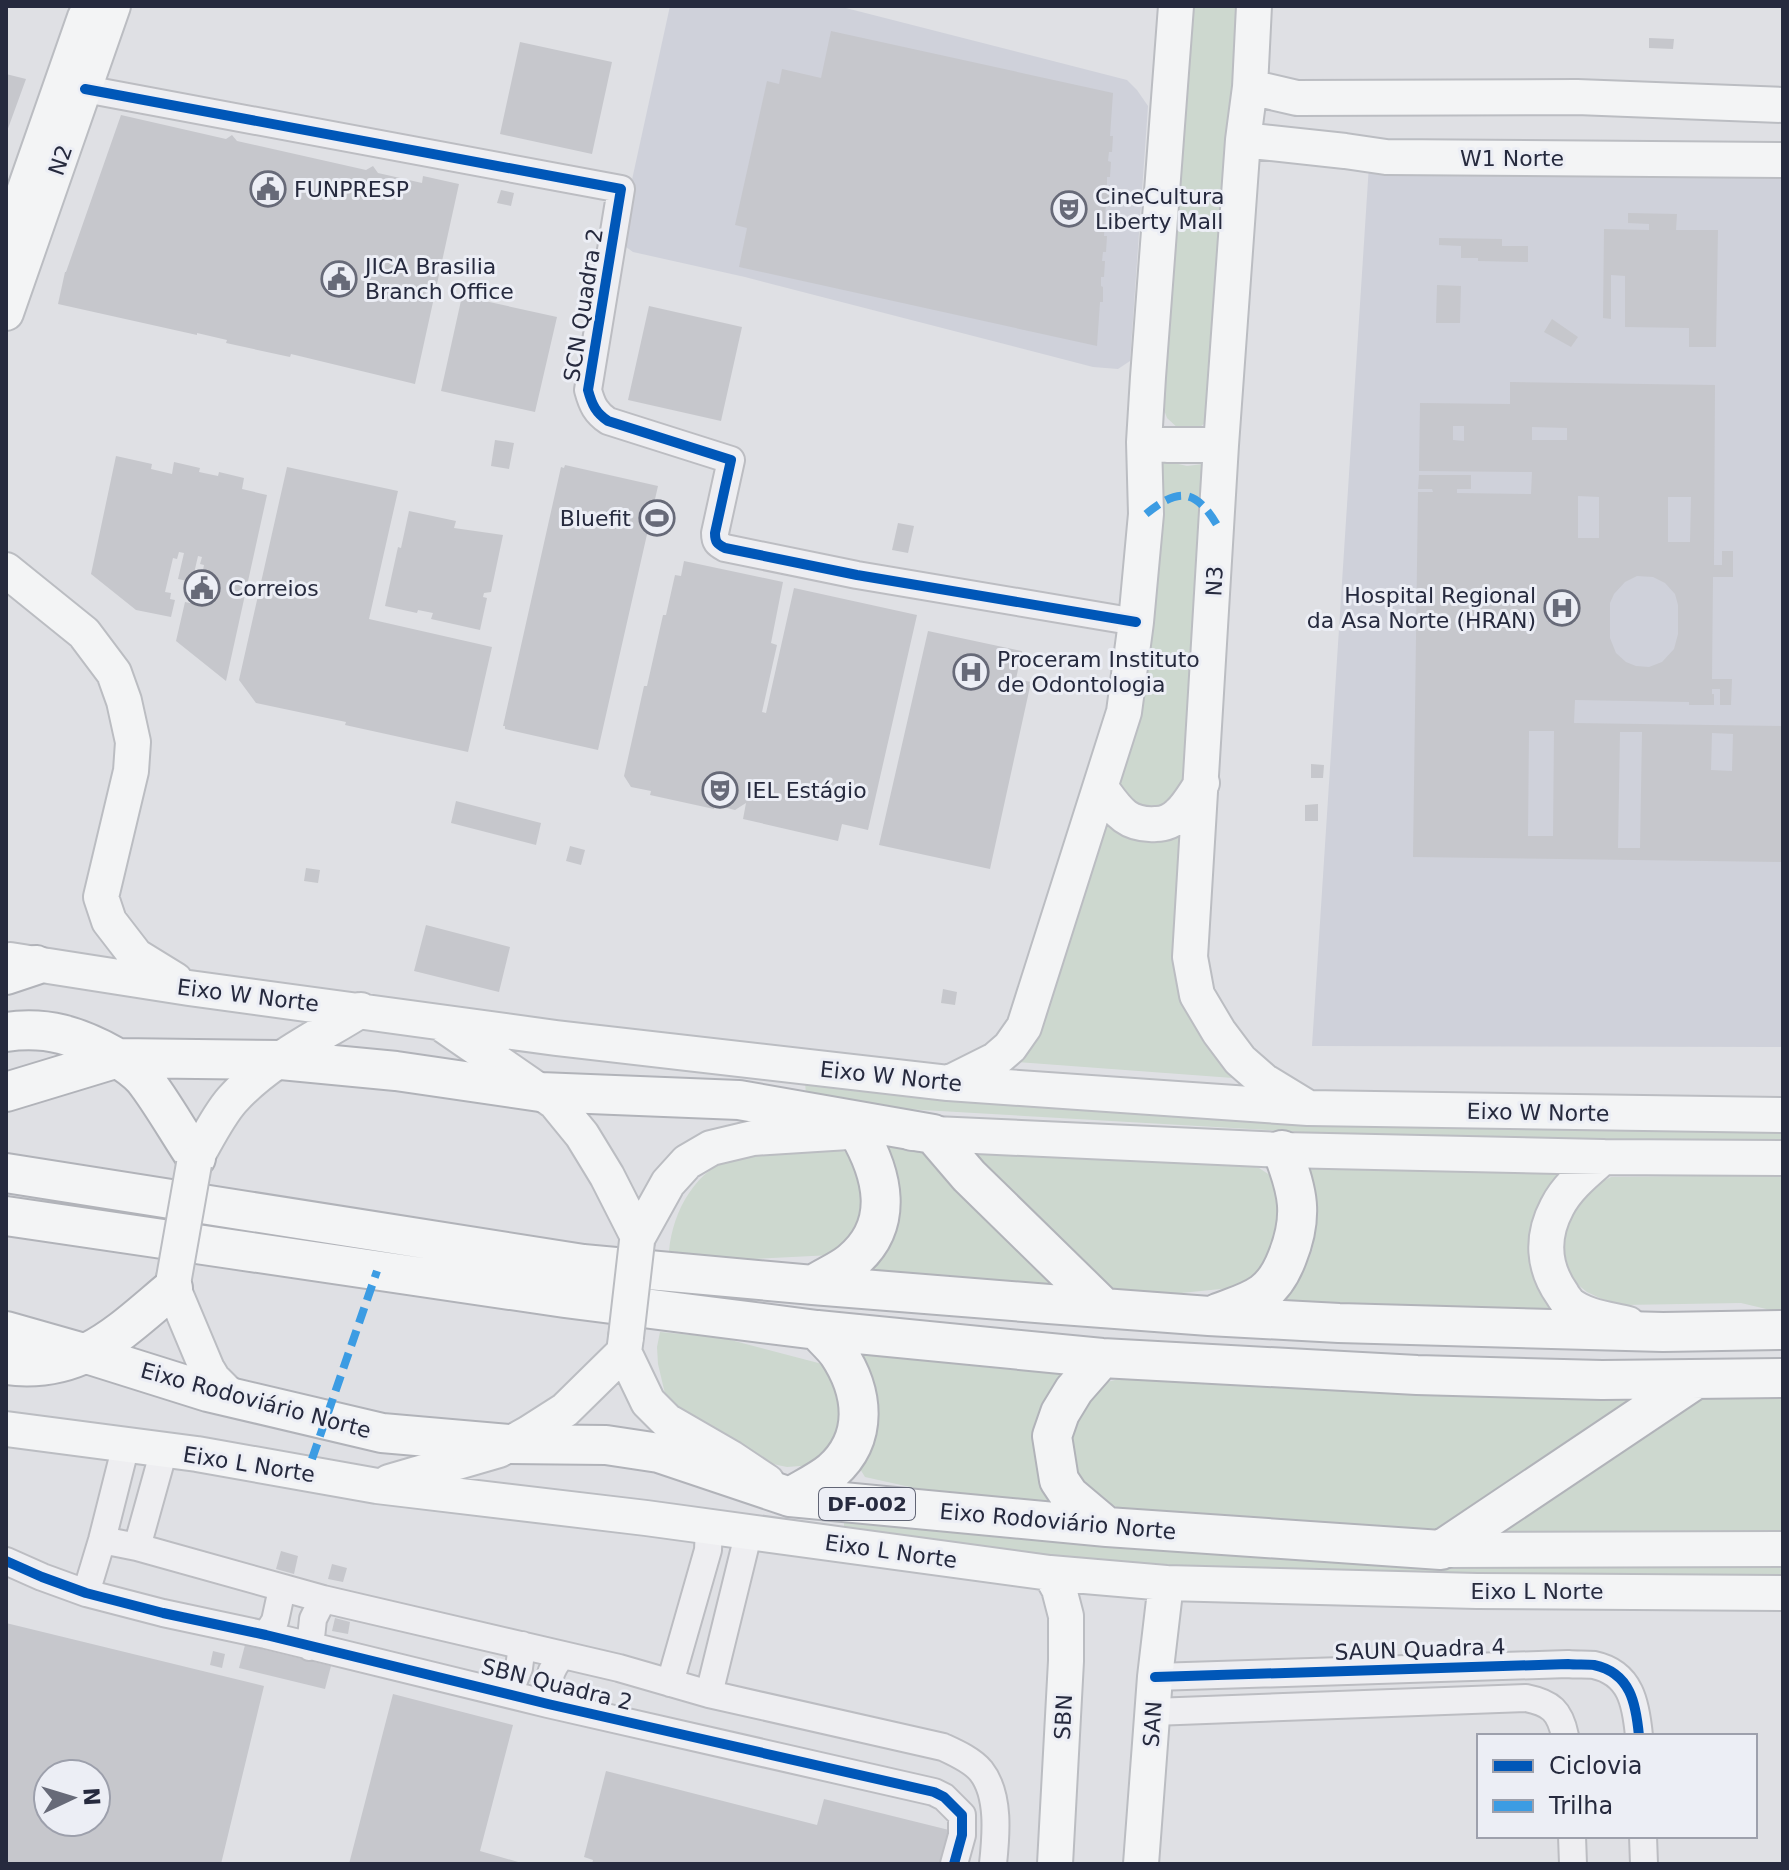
<svg xmlns="http://www.w3.org/2000/svg" width="1789" height="1870" viewBox="0 0 1789 1870" font-family="'DejaVu Sans',sans-serif">
<style>
.built{fill:#cfd1da}
.green{fill:#cdd8cf}
.building{fill:#c6c7cc;fill-rule:evenodd}
.lines{fill:none;stroke-linecap:round;stroke-linejoin:round}
.minor-casing{stroke:#bcbdc2;stroke-width:30}
.major-casing{stroke:#bbbdc2;stroke-width:38}
.highway-casing{stroke:#b1b3b9;stroke-width:42}
.minor{stroke:#eeeef1;stroke-width:26}
.major{stroke:#f3f4f5;stroke-width:34}
.highway{stroke:#f3f4f5;stroke-width:38}
.major-bridge-casing{stroke:#bbbdc2;stroke-width:38;stroke-linecap:butt}
.major-bridge{stroke:#f3f4f5;stroke-width:34}
.quiet{stroke:#3c9ce3;stroke-width:8;stroke-dasharray:16 8;stroke-linecap:butt}
.cycleway-casing{stroke:#eceef5;stroke-width:15}
.cycleway{stroke:#0057b8;stroke-width:10}
.labels{text-anchor:middle;stroke-width:6;stroke-linejoin:round;paint-order:stroke}
.shield{fill:#eceef5;stroke:#616575;stroke-width:2}
.shield-label{font-size:20px;font-weight:bold;fill:#262a3e}
.street-label{font-size:22px;fill:#262a3e;stroke:#eceef5}
.poi-label{font-size:22px;fill:#262a3e;stroke:#eceef5;text-anchor:start}
</style>
<rect width="100%" height="100%" fill="#dfe0e4"/>
<path class="built" d="M670,6H838L1127,80L1137,90L1148,106L1130,361L1118,369L1093,367L745,277L633,252L626,247L621,230Z
M1369,165L1783,171V1047L1312,1046Z"/>
<path class="green" d="M1190,6H1239L1209,420L1196,430H1180L1167,418L1164,410Z
M1161,460L1187,466L1211,463L1185,799L1142,814L1117,785L1148,674Z
M1108,806L1187,821L1179,952L1234,1072L1233,1078L1017,1062Z
M805,1082L1783,1126V1143L1406,1138L905,1109L807,1107Z
M831,1146L850,1154L875,1217L832,1255L734,1260L669,1251C673,1210 696,1168 738,1156C748,1153 759,1154 769,1153C790,1150 811,1148 831,1146Z
M884,1147L1152,1154L1238,1163L1259,1168L1276,1179L1286,1250L1240,1287L1162,1295L856,1273C865,1265 875,1256 884,1247C914,1216 897,1181 884,1147Z
M1287,1157L1582,1165L1550,1200L1575,1314L1266,1302C1276,1294 1286,1287 1295,1278C1334,1240 1304,1196 1287,1157Z
M1783,1175V1313L1741,1303L1623,1305L1608,1302L1587,1292L1577,1284L1564,1262L1562,1230L1567,1218L1594,1186L1611,1177Z
M660,1332L723,1338L826,1365L850,1428L813,1465L787,1467L768,1463L706,1441L666,1398L658,1364L657,1347Z
M860,1352L1067,1371L1062,1512L955,1497L865,1477L857,1464C878,1428 886,1415 866,1376C862,1367 858,1362 860,1352Z
M1127,1377L1783,1392V1538L1659,1540L1242,1524L1117,1507L1086,1493L1068,1464L1074,1413L1099,1384Z
M844,1515L1783,1565V1582L1146,1570L844,1532Z"/>
<path class="building" d="M831,31L1113,93L1110,136H1113L1112,152H1109L1108,161L1111,162L1110,177H1107V186L1110,187L1109,202H1106L1104,236H1107L1106,252H1103L1102,261H1105L1104,277H1101V286L1103,287V302H1100L1097,346L739,267L747,228L735,225L767,81L779,84L782,69L821,78Z
M1649,38L1674,39L1673,49L1649,48Z
M520,42L612,62L592,154L500,134Z
M6,74L26,79L6,134Z
M121,115L226,139L232,135L237,141L366,170L373,166L378,173L422,183L423,176L459,184L415,384L291,354L290,357L226,343L227,340L197,333V335L58,304L65,272H66Z
M501,190L514,193L511,206L497,203Z
M1628,213L1677,214L1676,230H1718L1716,347H1689V328L1625,327V276L1611,275V319L1603,318L1604,229L1649,230V224L1628,223Z
M1439,238L1502,239V246H1528V262L1478,261V258H1461V246L1439,245Z
M1437,285L1461,286L1460,323H1436Z
M462,296L557,317L535,412L441,391Z
M649,306L742,327L721,421L628,400Z
M1552,319L1578,337L1571,347L1544,332Z
M1510,382L1715,385L1714,565H1722V551H1733V577H1713L1712,679H1732L1731,705H1720V689H1712V694H1714V705H1689V702L1575,700L1574,723L1783,726V862L1413,857L1418,492H1433L1432,489H1418L1419,475H1471V489H1457V493L1531,494L1532,472L1419,471L1420,403L1510,404ZM1453,426H1464V441L1453,440ZM1532,427L1567,428V440H1532ZM1578,496L1599,497V538H1578ZM1668,497H1691L1690,542H1668ZM1637,576L1653,577L1665,583L1675,594L1678,605V634L1674,649L1662,662L1649,667L1636,666L1626,662L1616,653L1610,638V603L1614,594L1625,582ZM1529,731H1554L1553,836H1528ZM1620,732H1642L1640,848H1618ZM1712,733L1733,734L1732,771L1711,770Z
M495,440L514,443L509,469L491,466Z
M116,456L152,464L151,469L172,474L174,462L200,468L199,472L218,476L219,472L244,478L242,489L267,495L226,681L176,641L185,602L190,603L191,599L197,600L204,565L200,564L202,557L198,556L192,582L178,579L184,553L179,552L177,559L173,558L165,592L171,593L170,599L175,600L171,617L136,610L91,574Z
M565,465L658,486L598,750L505,729V726H503L561,467L564,468Z
M287,467L398,491L369,619L492,647L468,752L345,725L346,722L256,703L239,680Z
M409,511L456,521L454,528L503,535L491,592L484,593L483,597L487,598L480,630L431,619L433,613L418,610L417,613L385,606L398,547L401,548Z
M898,523L914,526L908,553L892,550Z
M684,561L783,582L771,643L777,645L762,712L766,713L794,588L917,615L868,830L842,824L838,841L743,819L746,803L735,810L715,805L714,809L650,795L651,791L631,787L624,776L644,686H647L663,615H666L675,575L681,576Z
M928,631L1022,651L1016,679L1031,682L990,869L879,845Z
M1311,764L1324,765L1323,778H1311Z
M456,801L541,823L536,845L451,823Z
M1318,804V821H1305V805Z
M570,846L585,850L581,865L566,861Z
M306,868L320,870L318,883L304,881Z
M426,925L510,947L499,992L414,971Z
M943,989L957,992L955,1005L941,1003Z
M281,1551L298,1556L294,1574L276,1569Z
M332,1564L347,1568L343,1582L328,1579Z
M335,1618L350,1622L348,1634L332,1631Z
M6,1623L264,1686L221,1864H6ZM48,1774H96V1822H48Z
M245,1645L331,1666L325,1689L239,1668Z
M213,1651L225,1654L222,1668L210,1665Z
M393,1694L513,1725L480,1851L525,1864H349Z
M606,1771L817,1825L824,1799L949,1830L940,1864H592L593,1860L584,1857Z"/>
<g class="lines">
<defs>
<path id="minor" d="M85,89L621,189L588,390C592,405 596,413 608,421L731,460L715,533C715,542 717,544 725,548L857,575L1136,622
M102,1540L137,1547L323,1599L619,1668L709,1694L943,1747C956,1753 972,1760 981,1771C1000,1795 996,1836 993,1864
M137,1547L164,1450
M6,1561L42,1577L86,1593L163,1613L266,1635L548,1704L934,1792L944,1797L962,1815V1835L954,1864
M86,1593L102,1540L126,1445
M266,1635L275,1621L282,1589
M310,1647L313,1619L323,1599
M1155,1677L1568,1664C1576,1665 1586,1664 1594,1665C1631,1673 1636,1704 1639,1736
M670,1683L708,1550L709,1526
M509,1693L519,1668L522,1645
M709,1694L749,1531
M548,1704C548,1683 548,1670 563,1655
M1153,1712L1526,1698C1551,1703 1560,1711 1565,1736
M1572,1836L1573,1864
M1643,1836L1644,1864"/>
<path id="major" d="M1254,6L1250,87L1243,140L1221,445L1190,957L1197,995L1219,1032L1240,1060L1264,1081L1305,1106
M1250,87L1297,98L1577,97L1783,105
M1243,140L1345,151L1386,157L1783,160
M6,243L85,17
M6,313L113,6
M1144,442L1167,445H1221
M6,570L84,633L114,673L124,701L133,742L131,771L101,897L109,921L136,956L175,980
M1101,788C1117,810 1126,826 1156,824C1165,824 1172,821 1179,814C1188,806 1195,793 1202,783
M10,960L189,988L556,1038L948,1083L1308,1108L1783,1115
M445,1026L555,1102L582,1135L607,1176L638,1237L637,1241
M949,1083L995,1060L1010,1047L1024,1027L1124,712L1136,622L1146,514L1144,442L1148,377L1176,6
M912,1133L1282,1150L1603,1157L1783,1158
M1603,1157C1586,1172 1567,1187 1557,1207C1541,1237 1543,1267 1562,1294C1563,1296 1568,1303 1569,1304C1585,1317 1608,1319 1628,1324
M194,1164L196,1158C207,1139 218,1116 232,1100C267,1061 318,1037 361,1010
M638,1237L668,1183L687,1162L711,1148L753,1138L864,1131
M174,1278L173,1288L207,1369L213,1379L232,1398
M624,1352L648,1402L667,1421L731,1458L767,1482
M6,1429L197,1454L377,1486L646,1518L1050,1573L1166,1583L1477,1591L1783,1593
M389,1482L499,1450L529,1433L565,1410L624,1352L626,1337
M1441,1550L1783,1549
M1050,1573L1059,1589L1066,1616V1661L1055,1864
M1141,1864L1155,1677L1166,1583"/>
<path id="highway" d="M6,975L36,965
M6,1032C47,1026 78,1036 114,1056C124,1062 136,1070 144,1079C162,1102 179,1133 196,1158
M6,1092L118,1058L281,1060L396,1071L540,1092L739,1100L933,1134L969,1176L1104,1308
M6,1173L583,1264L813,1285L1049,1304L1209,1316L1339,1323L1663,1332L1783,1330
M6,1216L565,1298L817,1330L1102,1358L1417,1375L1602,1380L1783,1378
M813,1285C825,1277 840,1271 851,1262C896,1225 883,1174 857,1130
M1218,1313C1233,1307 1249,1303 1263,1293C1275,1284 1282,1271 1287,1258C1304,1216 1298,1191 1282,1150
M6,1331L87,1354L208,1392L382,1433L509,1444L606,1445L659,1453L790,1497L1107,1527L1441,1550L1696,1379
M1102,1358L1074,1390L1060,1413L1052,1436L1059,1480L1069,1495L1107,1527
M6,1365C81,1375 120,1332 173,1288
M790,1497C803,1489 820,1481 832,1471C869,1438 864,1392 838,1353C832,1345 824,1338 817,1330"/>
</defs>
<use href="#minor" class="minor-casing"/>
<use href="#major" class="major-casing"/>
<use href="#highway" class="highway-casing"/>
<use href="#minor" class="minor"/>
<use href="#major" class="major"/>
<use href="#highway" class="highway"/>
<defs>
<path id="major-bridge" d="M174,1278L194,1164
M626,1337L637,1241"/>
</defs>
<use href="#major-bridge" class="major-bridge-casing"/>
<use href="#major-bridge" class="major-bridge"/>
<path class="quiet" d="M1146,514C1178,488 1195,488 1217,525
M312,1459L377,1271"/>
<defs>
<path id="cycleway" d="M85,89L621,189L588,390C592,405 596,413 608,421L731,460L715,533C715,542 717,544 725,548L857,575L1136,622
M6,1561L42,1577L86,1593L163,1613L266,1635L548,1704L934,1792L944,1797L962,1815V1835L954,1864
M1155,1677L1568,1664C1576,1665 1586,1664 1594,1665C1631,1673 1636,1704 1639,1736"/>
</defs>
<use href="#cycleway" class="cycleway-casing"/>
<use href="#cycleway" class="cycleway"/>
</g>
<defs>
<symbol id="civic-ring" viewBox="-11 -11 22 22"><circle r="9.5" fill="#eceef5" stroke="#676a78" stroke-width="1.5"/><path d="M-.6-6.5H3V-4.5H.6V-3L4-1V1h2V6H-6V1h2V-1L-.6-3ZM-1.2 2.5V6h2.4V2.5Z" fill="#676a78"/></symbol>
<symbol id="theatre-ring" viewBox="-11 -11 22 22"><circle r="9.5" fill="#eceef5" stroke="#676a78" stroke-width="1.5"/><path d="M-5-5.5Q0-4 5-5.5V0Q5 5 0 6Q-5 5-5 0ZM-3.3-2.5H-1v1.5H-3.3ZM1-2.5H3.3v1.5H1ZM-2.8 1Q0 5.5 2.8 1Z" fill="#676a78"/></symbol>
<symbol id="stadium-ring" viewBox="-11 -11 22 22"><circle r="9.5" fill="#eceef5" stroke="#676a78" stroke-width="1.5"/><path d="M0-5a6.5 5 0 1 0 0 10a6.5 5 0 1 0 0-10ZM-3.5-1.8h7v3.6h-7Z" fill="#676a78"/></symbol>
<symbol id="hospital-ring" viewBox="-11 -11 22 22"><circle r="9.5" fill="#eceef5" stroke="#676a78" stroke-width="1.5"/><path d="M-5-5h3v3.5h4V-5h3V5h-3V1.5h-4V5h-3Z" fill="#676a78"/></symbol>
</defs>
<g fill-rule="evenodd">
<use href="#civic-ring" x="248" y="169" width="40" height="40"/>
<use href="#theatre-ring" x="1049" y="189" width="40" height="40"/>
<use href="#civic-ring" x="319" y="259" width="40" height="40"/>
<use href="#stadium-ring" x="637" y="498" width="40" height="40"/>
<use href="#civic-ring" x="182" y="568" width="40" height="40"/>
<use href="#hospital-ring" x="1542" y="588" width="40" height="40"/>
<use href="#hospital-ring" x="951" y="652" width="40" height="40"/>
<use href="#theatre-ring" x="700" y="770" width="40" height="40"/>
</g>
<g class="labels">
<rect class="shield" x="819" y="1488" width="96" height="32" rx="6"/>
<g class="shield-label">
<text x="867" y="1511">DF-002</text>
</g>
<g class="street-label">
<text x="1512" y="166">W1 Norte</text>
<text transform="translate(60 160) rotate(-71)" y="8">N2</text>
<text transform="translate(583 305) rotate(-81)" y="8">SCN Quadra 2</text>
<text transform="translate(1214 581) rotate(-87)" y="8">N3</text>
<text transform="translate(248 995) rotate(7)" y="8">Eixo W Norte</text>
<text transform="translate(891 1076) rotate(6)" y="8">Eixo W Norte</text>
<text transform="translate(1538 1112) rotate(1)" y="8">Eixo W Norte</text>
<text transform="translate(256 1400) rotate(15)" y="8">Eixo Rodoviário Norte</text>
<text transform="translate(249 1464) rotate(9)" y="8">Eixo L Norte</text>
<text transform="translate(1058 1521) rotate(5)" y="8">Eixo Rodoviário Norte</text>
<text transform="translate(891 1551) rotate(8)" y="8">Eixo L Norte</text>
<text x="1537" y="1599">Eixo L Norte</text>
<text transform="translate(1420 1649) rotate(-2)" y="8">SAUN Quadra 4</text>
<text transform="translate(557 1684) rotate(14)" y="8">SBN Quadra 2</text>
<text transform="translate(1063 1717) rotate(-87)" y="8">SBN</text>
<text transform="translate(1152 1724) rotate(-86)" y="8">SAN</text>
</g>
<g class="poi-label">
<text x="294" y="197">FUNPRESP</text>
<text x="1095" y="204">CineCultura<tspan x="1095" dy="25">Liberty Mall</tspan></text>
<text x="365" y="274">JICA Brasilia<tspan x="365" dy="25">Branch Office</tspan></text>
<text x="631" y="526" text-anchor="end">Bluefit</text>
<text x="228" y="596">Correios</text>
<text x="1536" y="603" text-anchor="end">Hospital Regional<tspan x="1536" dy="25">da Asa Norte (HRAN)</tspan></text>
<text x="997" y="667">Proceram Instituto<tspan x="997" dy="25">de Odontologia</tspan></text>
<text x="746" y="798">IEL Estágio</text>
</g>
</g>
<rect width="1789" height="1870" fill="none" stroke="#262a3e" stroke-width="16"/>
<rect x="1477" y="1734" width="280" height="104" fill="#eceef5" stroke="#9da0ac" stroke-width="2"/>
<rect x="1493" y="1760" width="40" height="12" fill="#0057b8" stroke="#9da0ac" stroke-width="2"/>
<text x="1549" y="1774" font-size="24" fill="#262a3e">Ciclovia</text>
<rect x="1493" y="1800" width="40" height="12" fill="#3c9ce3" stroke="#9da0ac" stroke-width="2"/>
<text x="1549" y="1814" font-size="24" fill="#262a3e">Trilha</text>
<g transform="translate(72 1798) rotate(86)"><circle r="38" fill="#eceef5" stroke="#9da0ac" stroke-width="2"/>
<path d="M0-6L14 30L0 20L-14 30Z" fill="#676a78"/>
<text y="-12" font-size="22" font-weight="bold" text-anchor="middle" fill="#262a3e">N</text>
</g>
</svg>
